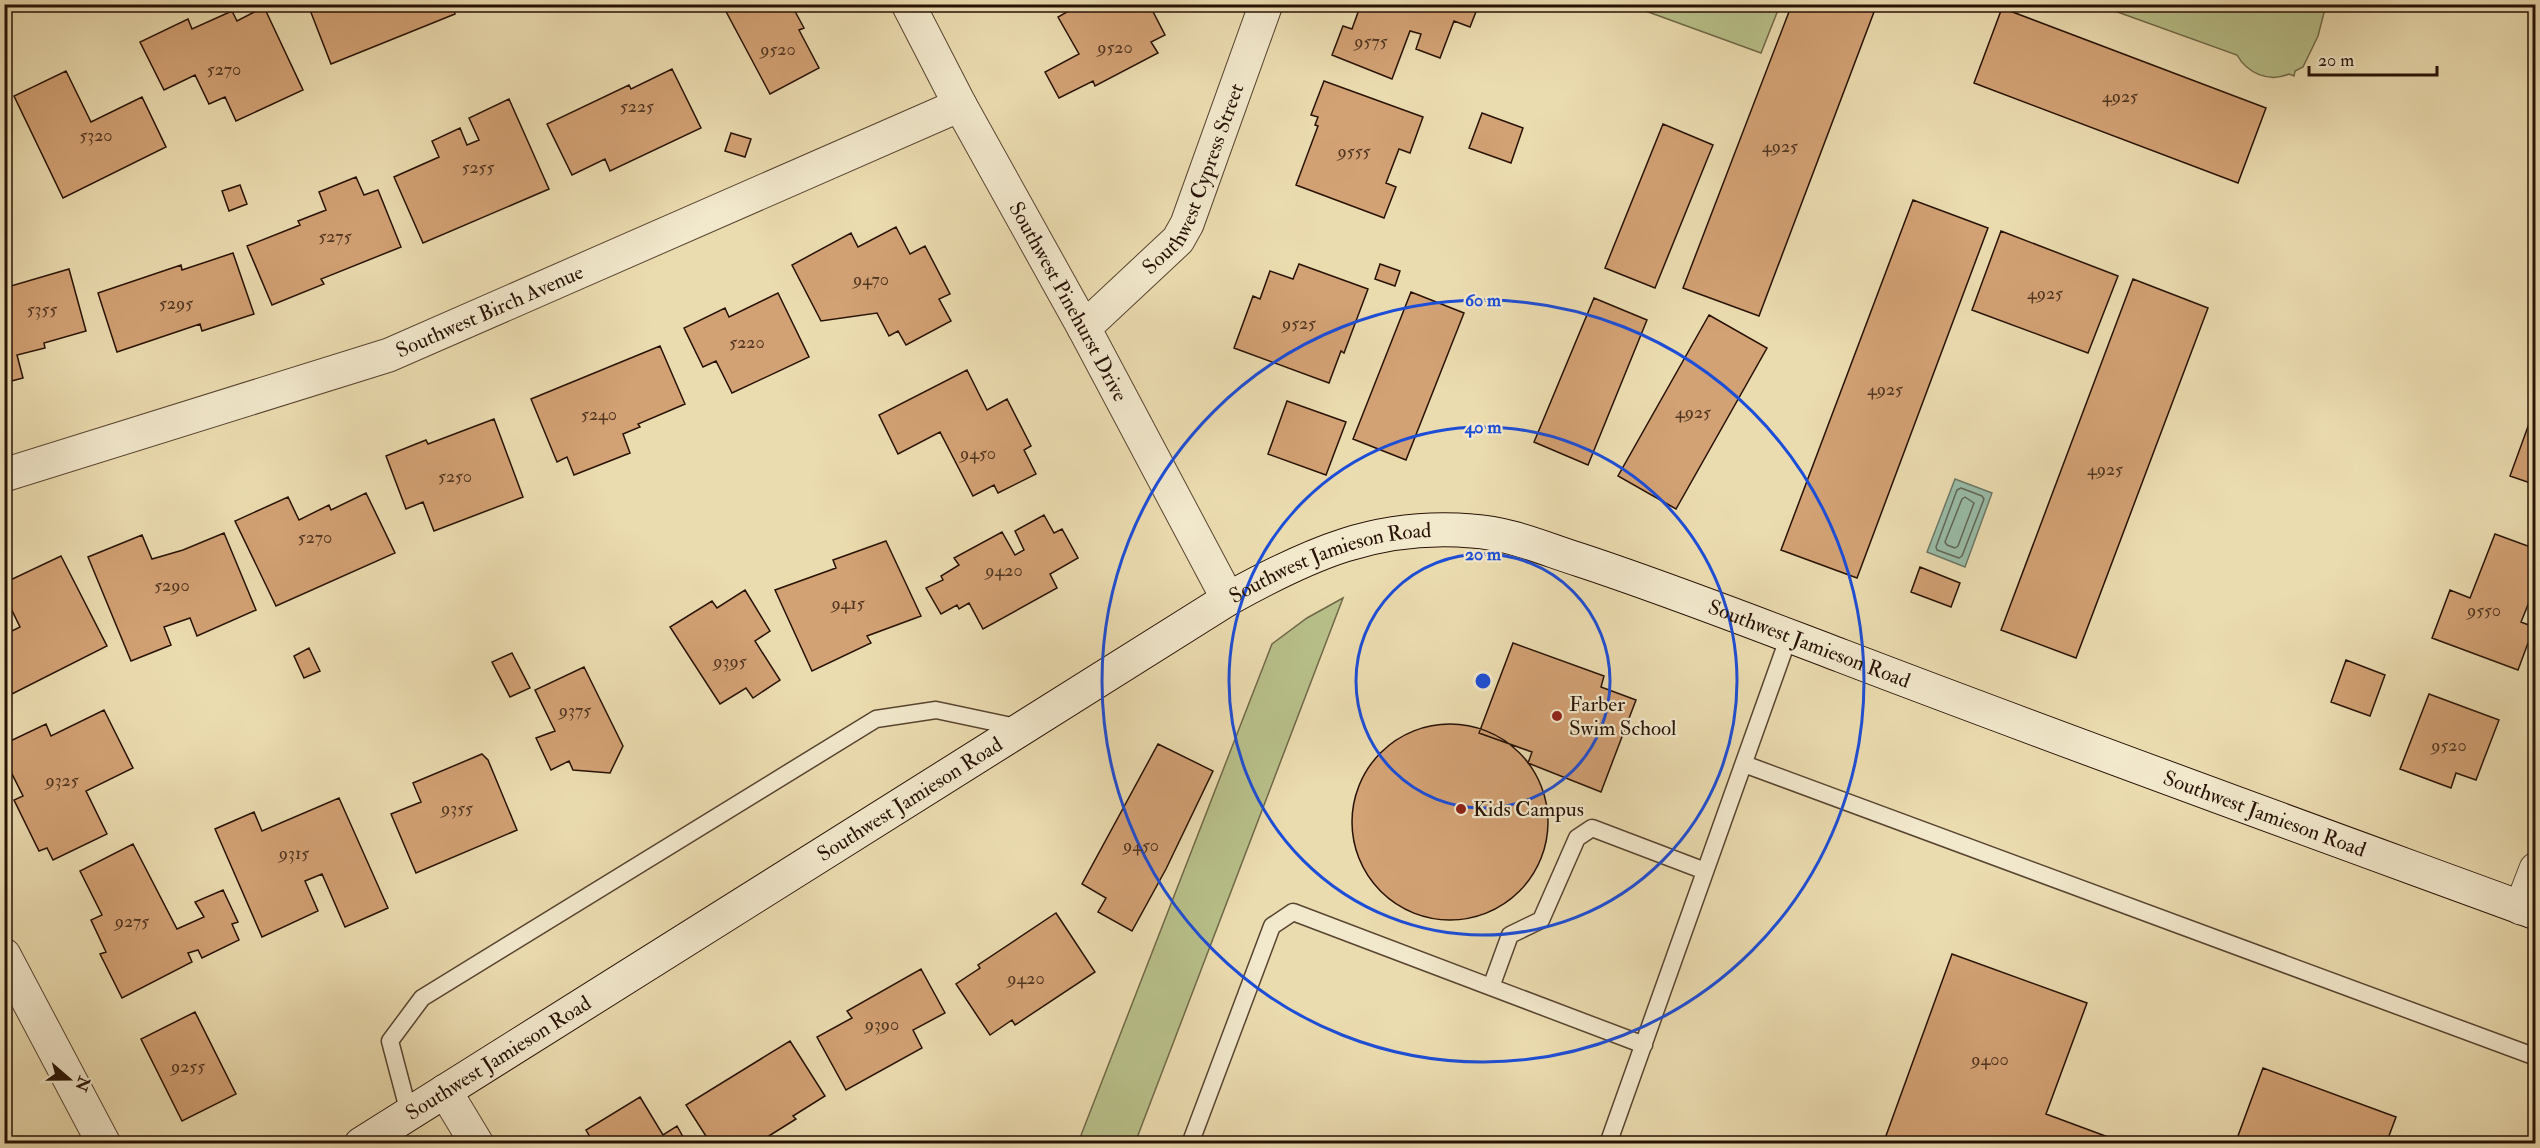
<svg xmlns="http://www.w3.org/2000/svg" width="2540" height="1148" viewBox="0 0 2540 1148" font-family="'IM FELL Double Pica',serif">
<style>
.green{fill:#b8c08a;stroke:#706948;stroke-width:1.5}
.water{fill:#99bca8;stroke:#6b7867;stroke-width:1.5}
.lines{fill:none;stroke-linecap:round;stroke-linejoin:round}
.shore{stroke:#606756;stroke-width:1.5}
.building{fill:#d2a174;stroke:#271205;stroke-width:1.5}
.lane-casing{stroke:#584430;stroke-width:19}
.street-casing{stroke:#584430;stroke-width:35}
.secondary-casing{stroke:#271205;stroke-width:35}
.lane{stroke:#f2e8cc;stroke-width:16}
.street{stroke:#f2e8cc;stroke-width:33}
.secondary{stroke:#f2e8cc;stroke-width:33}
.ring{fill:none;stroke:#1d4ed8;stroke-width:3}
.poi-dot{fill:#8f2418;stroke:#f2e8cc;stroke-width:2}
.labels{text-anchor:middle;stroke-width:4.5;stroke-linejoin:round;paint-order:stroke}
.number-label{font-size:18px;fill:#523621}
.street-label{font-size:21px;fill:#271205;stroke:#f2e8cc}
.poi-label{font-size:21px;fill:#271205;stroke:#f2e8cc;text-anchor:start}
.centre{fill:#1d4ed8;stroke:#f2e8cc;stroke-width:3}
.ring-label{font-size:18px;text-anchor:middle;font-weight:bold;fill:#1d4ed8;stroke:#f2e8cc;stroke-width:4.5;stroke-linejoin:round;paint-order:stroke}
</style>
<rect width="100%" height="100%" fill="#ebdcb0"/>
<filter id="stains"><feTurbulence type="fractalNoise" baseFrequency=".00333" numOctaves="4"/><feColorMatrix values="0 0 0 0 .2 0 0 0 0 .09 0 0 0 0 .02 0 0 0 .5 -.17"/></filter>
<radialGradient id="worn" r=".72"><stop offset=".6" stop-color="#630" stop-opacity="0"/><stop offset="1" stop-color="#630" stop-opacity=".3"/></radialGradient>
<path class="green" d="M1629,5H1780L1761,53Z
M2098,5H2326L2318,36L2303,67L2295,71L2294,76L2289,74C2269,83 2247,73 2237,55Z
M1343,598L1135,1143H1078L1272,644L1307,618Z"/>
<path class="water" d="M1955,479L1992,493L1965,567L1927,552Z"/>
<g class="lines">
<path class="shore" d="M1961,488L1982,496L1984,499L1962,556L1959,558L1937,550L1936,547L1957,490Z
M1965,497L1974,503L1958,546L1955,548L1947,545L1945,542L1962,499Z"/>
</g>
<path class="building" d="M325,4H452L455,14L331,64L310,10Z
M722,4H791L804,28L799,30L819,68L770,94Z
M1075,4H1149L1165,35L1151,42L1158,53L1095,86L1093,81L1059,98L1045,72L1079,54L1058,17L1076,7Z
M1361,4H1479L1470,27L1454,21L1440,58L1416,49L1421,34L1410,31L1392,79L1332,55L1343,26L1352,29Z
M1792,4H1877L1759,316L1683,288Z
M264,7L303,90L236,121L225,97L209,104L195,75L164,90L140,42L188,19L192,29L232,11L237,21Z
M2002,8L2266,108L2238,183L1974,83Z
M672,69L701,128L610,171L605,159L572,175L547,124L629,85L631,89Z
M66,71L91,122L142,97L166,147L63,198L14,96Z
M1324,81L1423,117L1410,153L1399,149L1386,183L1396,187L1384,218L1296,185L1318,126L1315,125L1318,117L1311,115Z
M509,99L549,189L423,243L394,177L439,157L432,141L460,128L467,145L479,140L469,118Z
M1482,113L1523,128L1511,163L1469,148Z
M1663,124L1713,145L1655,288L1605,268Z
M731,133L751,139L745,157L725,151Z
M356,177L364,195L378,190L401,247L321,279L324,284L272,305L247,246L300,225L298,221L326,210L319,192Z
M240,185L247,204L229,211L222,191Z
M1913,200L1988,228L1857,578L1781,550Z
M896,227L910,254L925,246L950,294L939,299L951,321L906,345L898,331L889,336L877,313L821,321L792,265L851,233L858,247Z
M2001,231L2118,276L2088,353L1972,310Z
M233,253L254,314L202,331L200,324L117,352L98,293L181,265L182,270Z
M1299,264L1368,289L1344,353L1341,351L1329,383L1234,348L1253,296L1260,299L1270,271L1293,279Z
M1380,264L1400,271L1395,286L1375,279Z
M69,269L86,331L44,343L45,348L17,355L23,378L4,383V288Z
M2133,279L2208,308L2076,658L2001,630Z
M1411,292L1464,313L1406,460L1353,439Z
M778,293L809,357L732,393L716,361L703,367L684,328L725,308L729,317Z
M1594,298L1647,320L1588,465L1534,442Z
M1709,315L1767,348L1676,509L1618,476Z
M660,346L685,404L638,424L640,427L623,434L630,453L574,475L567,457L557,462L531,399Z
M967,370L987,410L1007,399L1031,446L1024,450L1036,474L998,493L994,485L973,496L940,432L898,454L879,415Z
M1287,401L1346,422L1326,475L1268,454Z
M2534,410L2536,411V485L2510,476Z
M494,419L523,497L434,531L423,502L406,509L386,456L426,440L428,444Z
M366,493L395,553L276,606L235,521L288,497L299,520L329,505L331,510Z
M1044,515L1054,533L1062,529L1078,558L1050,574L1057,588L983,629L969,603L959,609L957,605L941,614L926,588L943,580L941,576L959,565L954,558L1002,532L1015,555L1024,550L1015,531Z
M224,533L256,610L197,636L190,618L164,627L171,645L131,661L88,557L142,535L152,559L183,550Z
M2495,534L2536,549V585L2521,622L2534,627L2518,670L2432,638L2450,590L2470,598Z
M886,541L921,616L867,636L871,643L812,671L775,590L836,568L833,560Z
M61,556L107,646L4,698V635L20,627L4,594V583Z
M1920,567L1960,583L1951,607L1911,592Z
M745,590L770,631L755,641L780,680L753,698L746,688L720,704L670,627L712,601L717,608Z
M1513,643L1604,676L1601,687L1636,700L1601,792L1528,763L1532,752L1479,733Z
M309,648L320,671L304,678L294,656Z
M512,653L530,688L510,697L492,662Z
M2346,660L2385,675L2370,716L2331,702Z
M584,667L623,746L610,773L573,770L569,761L551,770L536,738L555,731L535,690Z
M2429,694L2499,720L2476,780L2456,773L2451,788L2400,769Z
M104,710L133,768L86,791L107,834L53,860L47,848L39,851L14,800L23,796L4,758V744L46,724L51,736Z
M1352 822a98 98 0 1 1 196 0a98 98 0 1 1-196 0Z
M1158,744L1213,771L1166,869L1132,931L1098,912L1106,898L1082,884Z
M482,754L488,760L517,830L416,873L391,814L421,802L413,783Z
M339,798L388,908L345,927L322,874L305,881L318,911L262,937L215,829L254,812L262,831Z
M133,844L177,929L204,917L195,902L223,890L238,922L232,924L239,940L202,958L198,950L188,953L192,962L122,998L100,954L106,952L91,920L102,915L80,871Z
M1056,913L1095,972L1015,1025L1012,1020L990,1035L956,984L980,968L978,965Z
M1952,954L2087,1003L2046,1114L2127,1144H1883Z
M921,969L945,1013L913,1030L922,1048L846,1090L817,1037L852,1018L847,1011Z
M195,1012L236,1094L182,1121L141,1039Z
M790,1041L825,1096L793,1116L796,1119L756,1144H711L686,1105Z
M2263,1068L2396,1117L2386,1144H2235Z
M640,1097L663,1135L677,1126L687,1144H594L586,1130Z"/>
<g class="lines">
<defs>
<path id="lane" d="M1744,764L2536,1057
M1491,987L1510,935L1541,920L1577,838L1592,828L1705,871
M409,1113L390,1041L422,998L876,719L936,710L1021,728
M1190,1144L1272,926L1293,912L1644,1045
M1608,1144L1789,636"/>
<g id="street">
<path id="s1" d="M908,4L960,105L1084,328L1228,599"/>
<path id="s2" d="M1084,328L1178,240L1187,224L1266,4"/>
<path id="s3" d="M4,475L389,355L960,105"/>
<path d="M2521,908L2536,869"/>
<path d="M4,955L104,1144"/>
<path d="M445,1091L477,1144"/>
</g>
<g id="secondary">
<path id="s4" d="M361,1144L1228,599C1309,554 1377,523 1472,531C1509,533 1545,549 1580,560C1668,589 1755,623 1842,656C2072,744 2304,828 2536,913"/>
</g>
</defs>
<use href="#lane" class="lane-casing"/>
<use href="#street" class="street-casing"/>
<use href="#secondary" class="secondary-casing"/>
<use href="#lane" class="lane"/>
<use href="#street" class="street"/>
<use href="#secondary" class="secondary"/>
</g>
<g class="ring">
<circle cx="1483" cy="681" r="127"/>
<circle cx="1483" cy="681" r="254"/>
<circle cx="1483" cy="681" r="381"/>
</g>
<g class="poi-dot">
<circle cx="1557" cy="716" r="6"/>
<circle cx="1461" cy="809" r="6"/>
</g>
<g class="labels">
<g class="number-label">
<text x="1371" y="47">9575</text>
<text x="1115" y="53">9520</text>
<text x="778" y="55">9520</text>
<text x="224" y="75">5270</text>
<text x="2120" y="102">4925</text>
<text x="637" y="112">5225</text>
<text x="96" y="141">5320</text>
<text x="1780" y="152">4925</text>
<text x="1354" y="157">9555</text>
<text x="478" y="173">5255</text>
<text x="335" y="242">5275</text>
<text x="871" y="285">9470</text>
<text x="2045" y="299">4925</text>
<text x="176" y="309">5295</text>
<text x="42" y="315">5355</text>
<text x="1299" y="329">9525</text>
<text x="747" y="348">5220</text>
<text x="1885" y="395">4925</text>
<text x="1693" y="418">4925</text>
<text x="599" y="420">5240</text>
<text x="978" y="459">9450</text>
<text x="2105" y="475">4925</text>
<text x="455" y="482">5250</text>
<text x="315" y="543">5270</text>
<text x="1004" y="576">9420</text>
<text x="172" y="591">5290</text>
<text x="848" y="609">9415</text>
<text x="2484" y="616">9550</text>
<text x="730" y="667">9395</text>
<text x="575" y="716">9375</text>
<text x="2449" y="751">9520</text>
<text x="62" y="786">9325</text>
<text x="457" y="814">9355</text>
<text x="1141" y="851">9450</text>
<text x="294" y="859">9315</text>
<text x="132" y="927">9275</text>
<text x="1026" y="984">9420</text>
<text x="882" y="1030">9390</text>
<text x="1990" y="1065">9400</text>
<text x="188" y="1072">9255</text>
</g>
<g class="street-label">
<text dy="7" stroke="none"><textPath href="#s2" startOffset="190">Southwest Cypress Street</textPath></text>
<text dy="7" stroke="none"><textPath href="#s1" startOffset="338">Southwest Pinehurst Drive</textPath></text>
<text dy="7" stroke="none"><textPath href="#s3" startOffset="513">Southwest Birch Avenue</textPath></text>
<text dy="7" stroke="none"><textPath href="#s4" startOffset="1134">Southwest Jamieson Road</textPath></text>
<text dy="7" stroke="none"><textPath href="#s4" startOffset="1638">Southwest Jamieson Road</textPath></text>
<text dy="7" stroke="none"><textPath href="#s4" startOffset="648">Southwest Jamieson Road</textPath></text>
<text dy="7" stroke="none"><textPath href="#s4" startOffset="2124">Southwest Jamieson Road</textPath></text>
<text dy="7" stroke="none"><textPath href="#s4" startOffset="162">Southwest Jamieson Road</textPath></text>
</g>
<g class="poi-label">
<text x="1569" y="711">Farber<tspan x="1569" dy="24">Swim School</tspan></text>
<text x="1473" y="816">Kids Campus</text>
</g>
</g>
<circle cx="1483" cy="681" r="9" class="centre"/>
<g class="ring-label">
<text x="1483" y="306">60 m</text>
<text x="1483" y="433">40 m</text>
<text x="1483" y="560">20 m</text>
</g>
<rect width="2540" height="1148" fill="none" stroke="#ebdcb0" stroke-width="24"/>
<rect x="6" y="6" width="2528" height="1136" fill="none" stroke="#271205" stroke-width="3"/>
<rect x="12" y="12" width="2516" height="1124" fill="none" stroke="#271205" stroke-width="1.5"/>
<g transform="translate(69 1079) rotate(110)" stroke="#f2e8cc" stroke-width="4.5" paint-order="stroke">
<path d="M0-4.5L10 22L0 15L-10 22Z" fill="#271205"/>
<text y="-9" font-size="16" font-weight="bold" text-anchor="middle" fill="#271205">N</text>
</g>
<path d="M2309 66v9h128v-9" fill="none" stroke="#271205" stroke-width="3"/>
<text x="2318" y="66" font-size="18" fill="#271205" stroke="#f2e8cc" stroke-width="4.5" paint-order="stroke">20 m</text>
<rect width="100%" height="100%" filter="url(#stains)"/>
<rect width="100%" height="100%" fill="url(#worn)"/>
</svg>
